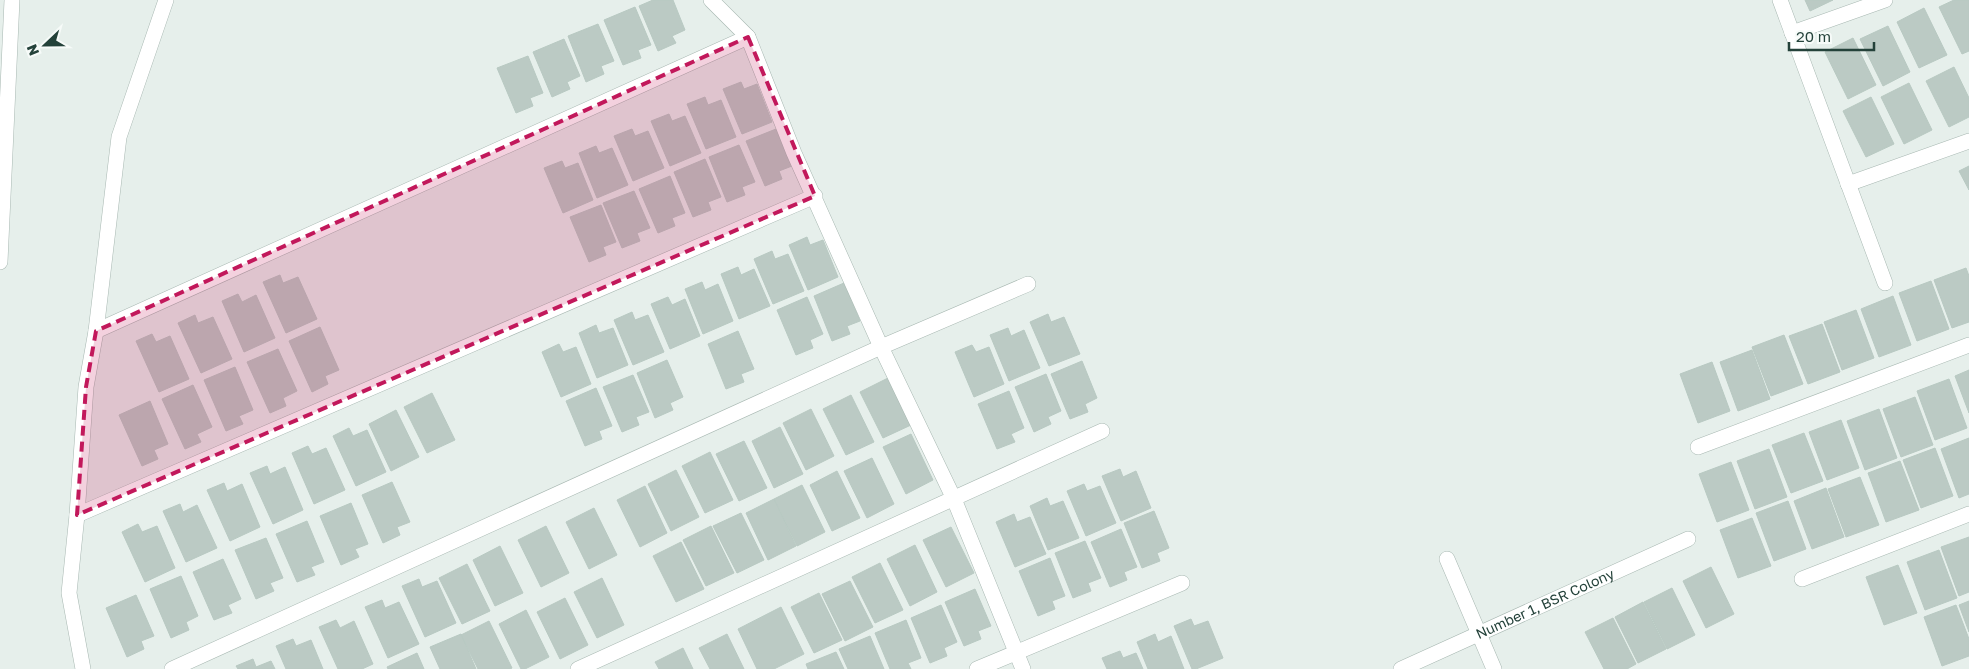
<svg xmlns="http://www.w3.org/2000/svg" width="1969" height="669" viewBox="0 0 1969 669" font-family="'Golos Text',sans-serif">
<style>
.building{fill:#bbcac4;stroke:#b8c9c2}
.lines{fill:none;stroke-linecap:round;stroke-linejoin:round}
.lane-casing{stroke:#a8b8b2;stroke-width:16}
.street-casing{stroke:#a8b8b2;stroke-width:16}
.lane{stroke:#fff;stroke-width:15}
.street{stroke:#fff;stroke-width:15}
.marked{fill:#c2185b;fill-opacity:0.2;stroke:#c2185b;stroke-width:4;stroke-dasharray:10 6;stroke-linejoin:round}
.labels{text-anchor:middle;stroke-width:5;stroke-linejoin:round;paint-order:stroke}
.street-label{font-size:14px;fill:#24423a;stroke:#f7fbf9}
</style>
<rect width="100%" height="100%" fill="#e6efeb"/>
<path class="building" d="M653,0H673L685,30L672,36L676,43L658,51L639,6Z
M1805,0H1833L1810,11Z
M1954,0H1969V51L1962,54L1939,7Z
M635,7L651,45L638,50L641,58L623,65L604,20Z
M1924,8L1947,55L1919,68L1897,22Z
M598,24L614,61L601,66L604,74L586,82L568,36Z
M1888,26L1910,72L1883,86L1860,39Z
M1853,38L1876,85L1848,99L1825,52Z
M564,39L580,76L567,82L570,89L552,97L533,52Z
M528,56L543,93L530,98L533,106L516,113L497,68Z
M1954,67L1969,98V117L1949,127L1926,81Z
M741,82L744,89L757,84L772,122L742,134L723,89Z
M1909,83L1932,130L1904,144L1881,97Z
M705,97L708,105L721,100L736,137L706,149L687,104Z
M1871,97L1894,144L1866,157L1843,111Z
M669,114L672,121L685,116L701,153L670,166L651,121Z
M632,129L635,136L648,131L664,168L633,181L614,136Z
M776,129L792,166L779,171L782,179L765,186L746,141Z
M739,145L755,182L742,187L745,195L727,202L709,157Z
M596,146L599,153L612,148L628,185L597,198L579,153Z
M705,159L721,197L708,202L711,210L693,217L674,172Z
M562,161L565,168L578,163L593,200L563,213L544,168Z
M1969,166V190L1959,171Z
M670,176L685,213L672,218L675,226L658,233L639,189Z
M634,191L650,228L637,233L640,241L622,248L603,203Z
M601,205L616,242L603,247L606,255L589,262L570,217Z
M807,237L810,245L823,240L838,277L808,290L789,245Z
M772,251L775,259L788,254L804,291L773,304L754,259Z
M738,267L741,275L754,269L770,306L739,319L721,274Z
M1966,268L1969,276V322L1952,328L1934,280Z
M280,275L283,283L298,277L317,319L286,333L263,282Z
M1931,281L1949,329L1917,341L1899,293Z
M702,282L705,290L718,284L733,321L703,334L685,289Z
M844,283L860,321L847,326L850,334L832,341L814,296Z
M238,294L242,302L256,295L275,338L244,352L222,301Z
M1893,296L1911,345L1879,357L1861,309Z
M668,297L672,305L685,299L700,336L670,349L651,304Z
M807,297L823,334L810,340L813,348L796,355L777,310Z
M1856,310L1874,358L1842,370L1824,322Z
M632,312L635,320L648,315L664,352L633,365L614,320Z
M1048,314L1051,322L1064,317L1080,354L1049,366L1030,322Z
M195,315L198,323L213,317L232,359L201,373L178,323Z
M1822,324L1840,372L1808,384L1789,336Z
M596,325L599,333L613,328L628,365L597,378L579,333Z
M320,327L339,370L325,376L328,384L312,392L289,341Z
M1008,328L1011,336L1024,330L1040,368L1009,381L990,335Z
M738,331L754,369L741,374L744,382L726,389L708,344Z
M152,334L156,342L170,336L189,379L159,392L136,341Z
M1784,335L1803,384L1771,396L1752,347Z
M559,344L563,352L576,347L591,384L561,397L542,352Z
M972,345L976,352L989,347L1004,384L974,397L955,352Z
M278,349L297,391L283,398L286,406L270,413L247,362Z
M1752,350L1770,399L1738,411L1720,362Z
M667,360L683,397L670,403L673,410L655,418L637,373Z
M1082,361L1097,398L1085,404L1088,412L1070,419L1051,374Z
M1712,362L1730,411L1698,423L1680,374Z
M235,367L253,410L239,416L243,424L226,431L204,380Z
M1969,370V413L1955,376Z
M1046,374L1061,411L1048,417L1051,424L1034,432L1015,387Z
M633,375L649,412L636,417L639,425L622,432L603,387Z
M888,378L911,425L883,438L860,392Z
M1949,379L1967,428L1935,440L1917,391Z
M193,385L212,427L197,434L201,442L185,449L162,399Z
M596,388L612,426L599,431L602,439L585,446L566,401Z
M1009,391L1024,428L1011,434L1015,442L997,449L978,404Z
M432,393L455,440L427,453L404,407Z
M851,395L874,442L846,455L823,409Z
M1915,397L1933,445L1901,457L1883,409Z
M150,401L168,444L154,450L158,459L142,466L119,415Z
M811,409L834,456L806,470L783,423Z
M1879,409L1897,458L1865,470L1847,421Z
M396,410L419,457L391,471L369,424Z
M1841,420L1859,468L1827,480L1809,432Z
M780,427L803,474L774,488L752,441Z
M349,428L353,436L367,430L386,472L356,486L333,436Z
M1804,433L1823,481L1791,493L1772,445Z
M911,434L933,480L906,494L883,447Z
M1969,438V494L1959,498L1941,449Z
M744,441L767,488L739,501L716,454Z
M308,446L312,454L326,448L345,490L314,504L292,453Z
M1935,448L1953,496L1921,508L1903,460Z
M1769,449L1787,497L1755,509L1737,461Z
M710,452L733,500L705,513L682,466Z
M872,458L894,504L867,518L844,471Z
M1900,461L1919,510L1886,522L1868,473Z
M1731,462L1749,510L1717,522L1699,474Z
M267,466L270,474L285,467L303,510L273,524L250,473Z
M1120,469L1123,477L1136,471L1151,508L1121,521L1102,476Z
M676,470L699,517L671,531L648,484Z
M837,471L860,518L832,531L810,485Z
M1860,477L1879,525L1846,537L1828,489Z
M392,482L410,522L397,527L400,535L383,543L362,495Z
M224,483L227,491L242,484L260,527L230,541L207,490Z
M1084,484L1087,491L1100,486L1116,523L1086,536L1067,491Z
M802,485L825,532L797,546L774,499Z
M645,486L667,533L640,547L617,500Z
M1826,488L1844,537L1812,549L1794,501Z
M1047,498L1050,506L1063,501L1079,538L1048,550L1030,506Z
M774,499L796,546L768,560L746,513Z
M1788,501L1806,549L1774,561L1756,513Z
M351,503L368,544L355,549L359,557L341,565L320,516Z
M180,504L183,512L197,505L217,548L186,562L163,511Z
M594,508L617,555L589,569L566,522Z
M1154,511L1169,548L1157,553L1160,561L1142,568L1124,523Z
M741,513L764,560L737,573L713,526Z
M1014,514L1017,522L1030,517L1046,554L1015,567L996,522Z
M1752,518L1771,566L1738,578L1720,530Z
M307,521L324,562L311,567L315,575L297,582L276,534Z
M138,524L142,532L157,526L175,568L145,582L122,532Z
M546,526L569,573L541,587L518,540Z
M711,526L734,573L706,586L683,540Z
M951,527L974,573L946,587L923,540Z
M1121,529L1137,567L1124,572L1127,580L1110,587L1091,542Z
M1969,537V592L1959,596L1941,547Z
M266,538L283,578L270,583L274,591L256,599L235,550Z
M1085,541L1101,578L1088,583L1091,591L1073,598L1055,553Z
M681,542L704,589L676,602L653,556Z
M915,545L937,592L910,606L887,559Z
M500,546L523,593L495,606L473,560Z
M1939,550L1957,598L1925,610L1907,562Z
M1050,558L1065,596L1052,601L1055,609L1038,616L1019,571Z
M223,559L241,599L228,605L232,613L214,620L193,572Z
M880,563L903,610L875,623L852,577Z
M467,564L490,611L462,624L439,578Z
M1898,565L1917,613L1884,625L1866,577Z
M1711,567L1734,614L1706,628L1683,581Z
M181,576L198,616L186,622L189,630L171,638L150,589Z
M602,578L624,625L597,638L574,592Z
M419,579L422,587L437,581L456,623L425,637L402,586Z
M850,581L873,627L845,641L822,594Z
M1672,588L1695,635L1667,649L1644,602Z
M975,589L991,626L978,631L981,639L964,646L945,602Z
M819,593L842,640L814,653L791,607Z
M136,595L154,636L141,641L144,649L127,657L106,608Z
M565,598L588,645L560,659L537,612Z
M382,600L385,608L399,602L419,644L388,658L365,607Z
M1969,601V632L1959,605Z
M1643,602L1666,649L1638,663L1615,617Z
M941,605L957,642L944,648L947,656L930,663L911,618Z
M1956,605L1969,639V656L1942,666L1924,617Z
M781,607L804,654L774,669H757L738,629Z
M526,610L549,657L525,669H521L499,624Z
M1613,618L1636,664L1627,669H1604L1585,632Z
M1191,619L1194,626L1208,621L1223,658L1196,669H1192L1174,626Z
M336,620L340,628L354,621L373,664L362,669H338L319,627Z
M906,620L921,658L908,663L911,669H890L875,633Z
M489,621L512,668L510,669H478L461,635Z
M461,634L476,669H440L430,647Z
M727,634L744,669H710L699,648Z
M1155,634L1158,642L1171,636L1184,669H1148L1137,642Z
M870,636L884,669H848L839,649Z
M293,639L296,646L311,640L323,669H286L276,646Z
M683,648L693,669H659L655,662Z
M1120,651L1123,658L1136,653L1143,669H1107L1102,658Z
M836,652L844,669H808L806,664Z
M417,653L424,669H388L387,667Z
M253,659L256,667L271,661L275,669H238L236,666Z"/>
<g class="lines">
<defs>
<path id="lane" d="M711,0L748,37"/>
<g id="street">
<path d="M1780,0L1885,283"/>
<path d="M1792,33L1885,0"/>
<path d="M1848,184L1969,141"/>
<path d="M0,262L12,0"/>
<path d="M96,331L748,37L794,153L881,347L954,499L1023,669"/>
<path d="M1698,447L1969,345"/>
<path d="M77,515L815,196"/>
<path d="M1447,559L1494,669"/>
<path d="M1802,579L1969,514"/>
<path d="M83,669L69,593L77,515L86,387L96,331L119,137L166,0"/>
<path d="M172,669L881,347L1028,284"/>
<path d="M578,669L1102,431"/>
<path d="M977,669L1182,583"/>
<path id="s1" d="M1401,669L1688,539"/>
</g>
</defs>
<use href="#lane" class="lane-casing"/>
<use href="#street" class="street-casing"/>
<use href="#lane" class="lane"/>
<use href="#street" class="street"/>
</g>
<path class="marked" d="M748,37L815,196L77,515L86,387L96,331Z"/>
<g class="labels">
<g class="street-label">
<text dy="5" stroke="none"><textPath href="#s1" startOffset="158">Number 1, BSR Colony</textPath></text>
</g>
</g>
<g transform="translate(45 45) rotate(248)" stroke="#f7fbf9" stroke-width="4" paint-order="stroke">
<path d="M0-4L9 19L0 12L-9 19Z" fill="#24423a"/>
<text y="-8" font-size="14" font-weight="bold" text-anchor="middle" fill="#24423a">N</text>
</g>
<path d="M1789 42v8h85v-8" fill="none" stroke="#24423a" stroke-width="2.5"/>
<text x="1796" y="42" font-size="15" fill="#24423a" stroke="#f7fbf9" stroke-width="4" paint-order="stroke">20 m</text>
</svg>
